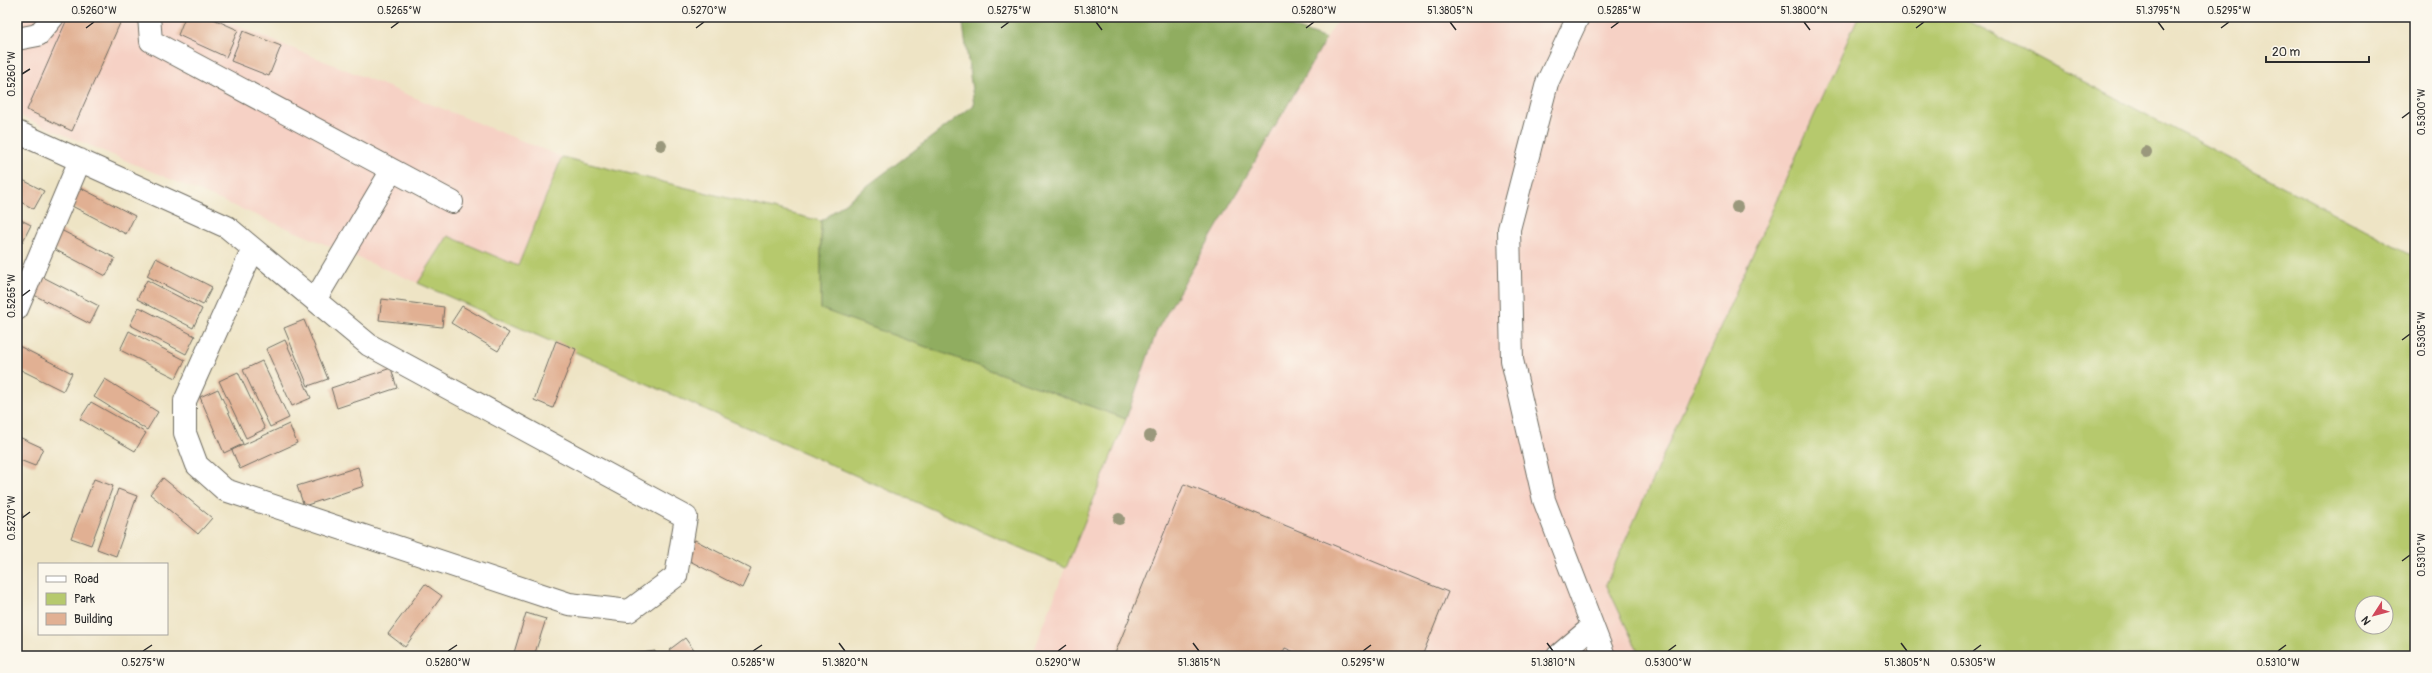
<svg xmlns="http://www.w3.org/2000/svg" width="2432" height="673" viewBox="0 0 2432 673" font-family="Pangolin,sans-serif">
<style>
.built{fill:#f6d1c5}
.green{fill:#b6c96d;stroke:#707a4c;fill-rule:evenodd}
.forest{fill:#90ad60;stroke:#5e6c46}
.building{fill:#e1b093}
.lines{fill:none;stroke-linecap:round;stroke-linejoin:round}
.minor-casing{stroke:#6f6c61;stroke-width:24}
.minor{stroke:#fff;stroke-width:22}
.tree{fill:#9a987b}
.ticks{fill:none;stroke:#2b2b2b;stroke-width:1.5}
.neatline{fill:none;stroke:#2b2b2b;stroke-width:1.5}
.ticks-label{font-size:10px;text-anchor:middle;fill:#2b2b2b}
</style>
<rect width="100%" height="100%" fill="#fbf7ec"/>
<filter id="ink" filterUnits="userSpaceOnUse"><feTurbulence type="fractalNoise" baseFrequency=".025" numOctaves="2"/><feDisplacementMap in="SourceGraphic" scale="8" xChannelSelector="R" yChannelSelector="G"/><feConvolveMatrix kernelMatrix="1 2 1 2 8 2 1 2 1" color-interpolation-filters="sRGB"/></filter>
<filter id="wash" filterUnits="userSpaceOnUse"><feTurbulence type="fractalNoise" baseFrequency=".012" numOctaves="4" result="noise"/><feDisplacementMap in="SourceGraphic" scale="16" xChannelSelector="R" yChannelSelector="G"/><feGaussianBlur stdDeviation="0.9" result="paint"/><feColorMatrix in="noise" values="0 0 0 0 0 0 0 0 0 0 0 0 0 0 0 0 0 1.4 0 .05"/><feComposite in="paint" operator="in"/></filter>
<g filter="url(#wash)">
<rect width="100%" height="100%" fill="#eee4c5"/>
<path class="built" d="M17,17H215L562,157L518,266L448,236L418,283L17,115Z
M1339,17H1858L1606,584L1640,656H1032L1083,521L1126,419L1157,330Z"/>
<path class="green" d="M1858,17H1961L2415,256V656H1640L1606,584ZM2362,603H2386V627H2362Z
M562,157L821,221V309L1126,419L1066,568L418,283L448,236L518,266Z"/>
<path class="forest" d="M962,17H1264L1326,39L1157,330L1126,419L821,309V221L974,105Z"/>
<g id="blocks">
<path class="building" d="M68,17H112L121,21L72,131L27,110Z
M185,17H209L238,30L226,57L178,35Z
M243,31L281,46L269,76L231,61Z
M17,177L44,191L34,209L17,200Z
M79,187L135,216L126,234L70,205Z
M17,218L31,225L22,243L17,241Z
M59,229L115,258L106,276L50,247Z
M156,258L212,287L203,305L147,276Z
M43,277L99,306L90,324L34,295Z
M147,280L202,309L193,328L137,299Z
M382,299L444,307L442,327L379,320Z
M462,306L509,333L498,351L451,323Z
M139,307L195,336L186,354L130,325Z
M304,320L328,379L308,386L284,328Z
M129,331L185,360L176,378L120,350Z
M285,340L311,398L292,406L266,349Z
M556,341L576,349L553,408L534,400Z
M17,345L72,373L63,391L17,368Z
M262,361L289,418L270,427L243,370Z
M391,368L397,388L337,408L331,388Z
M238,372L265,429L246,438L219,381Z
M105,379L158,412L147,430L94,397Z
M218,389L243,444L224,453L200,397Z
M91,402L146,433L135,451L80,419Z
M289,424L297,443L240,469L232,450Z
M17,436L43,448L35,466L17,459Z
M358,467L364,486L304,506L297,486Z
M163,478L212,518L198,534L150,494Z
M94,479L113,486L91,545L71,538Z
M1184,484L1448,592L1422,656H1304L1285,648L1281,656H1114Z
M118,489L137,496L116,556L97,549Z
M17,513L23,515L17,531Z
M695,540L751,569L742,588L686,559Z
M425,584L442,596L405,647L388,634Z
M526,613L546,619L534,656H513Z
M685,638L698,656H673L669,650Z
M655,651V656H635L634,654Z"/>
</g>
</g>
<g filter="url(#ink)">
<use href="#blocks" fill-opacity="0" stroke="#6f6c61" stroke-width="1"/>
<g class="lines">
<defs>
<path id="minor" d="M149,17L151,41L452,202
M1578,17L1547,83L1509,229L1512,360L1544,500L1604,656
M17,39L38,35L53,17
M17,132L227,227L369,345L686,517L676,576L629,611L569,604L225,490L197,465L185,433V401L253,249
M315,300L392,170
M17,309L80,160
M1558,656L1592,627"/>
</defs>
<use href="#minor" class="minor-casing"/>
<use href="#minor" class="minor"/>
</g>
<g class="tree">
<circle cx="661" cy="145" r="6"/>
<circle cx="2146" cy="152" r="6"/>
<circle cx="1737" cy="207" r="6"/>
<circle cx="1150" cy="436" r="6"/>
<circle cx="1119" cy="519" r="6"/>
</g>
</g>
<path class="ticks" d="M1096,22L1102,30M1450,22L1456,30M1804,22L1810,30M2158,22L2164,30M86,28L94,22M391,28L399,22M696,28L704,22M1001,28L1009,22M1306,28L1314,22M1611,28L1619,22M1916,28L1924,22M2221,28L2229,22M22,74L30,69M2402,118L2410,112M22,296L30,290M2402,340L2410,334M22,518L30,512M2402,561L2410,555M839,643L845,651M1193,643L1199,651M1547,643L1553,651M1901,643L1907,651M143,651L152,645M448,651L457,645M753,651L762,645M1058,651L1066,645M1363,651L1371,645M1668,651L1676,645M1973,651L1981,645M2278,651L2286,645"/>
<rect width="2432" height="673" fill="none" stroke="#fbf7ec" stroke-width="44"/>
<rect x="38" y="563" width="130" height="72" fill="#fbf7ec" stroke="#a8a59f"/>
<rect x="46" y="576" width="20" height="6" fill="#ffffff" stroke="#a8a59f"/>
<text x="74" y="583" font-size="12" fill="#2b2b2b">Road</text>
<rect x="46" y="593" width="20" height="12" fill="#b6c96d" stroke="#a8a59f"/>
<text x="74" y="603" font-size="12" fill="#2b2b2b">Park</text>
<rect x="46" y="613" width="20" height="12" fill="#e1b093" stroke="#a8a59f"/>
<text x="74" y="623" font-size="12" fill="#2b2b2b">Building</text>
<g transform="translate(2374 615) rotate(234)"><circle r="19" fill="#fbf7ec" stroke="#a8a59f"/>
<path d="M0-3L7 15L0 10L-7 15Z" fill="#d1495b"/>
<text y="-6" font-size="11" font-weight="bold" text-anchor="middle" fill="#2b2b2b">N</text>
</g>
<path d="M2266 56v6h103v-6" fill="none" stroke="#2b2b2b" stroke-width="2"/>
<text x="2272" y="56" font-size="12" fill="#2b2b2b" stroke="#fbf7ec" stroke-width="3" paint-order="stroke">20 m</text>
<rect x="22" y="22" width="2388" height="629" class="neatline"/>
<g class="ticks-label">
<text x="94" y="14">0.5260°W</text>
<text x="399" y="14">0.5265°W</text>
<text x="704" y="14">0.5270°W</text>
<text x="1009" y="14">0.5275°W</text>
<text x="1096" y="14">51.3810°N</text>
<text x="1314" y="14">0.5280°W</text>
<text x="1450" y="14">51.3805°N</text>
<text x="1619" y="14">0.5285°W</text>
<text x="1804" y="14">51.3800°N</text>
<text x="1924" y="14">0.5290°W</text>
<text x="2158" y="14">51.3795°N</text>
<text x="2229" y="14">0.5295°W</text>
<text transform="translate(11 74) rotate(-90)" y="4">0.5260°W</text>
<text transform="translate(2421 112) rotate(-90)" y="4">0.5300°W</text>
<text transform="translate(11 296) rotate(-90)" y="4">0.5265°W</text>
<text transform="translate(2421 334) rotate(-90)" y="4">0.5305°W</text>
<text transform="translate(11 518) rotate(-90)" y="4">0.5270°W</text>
<text transform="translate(2421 555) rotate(-90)" y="4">0.5310°W</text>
<text x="143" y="666">0.5275°W</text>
<text x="448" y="666">0.5280°W</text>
<text x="753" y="666">0.5285°W</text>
<text x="845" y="666">51.3820°N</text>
<text x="1058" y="666">0.5290°W</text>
<text x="1199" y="666">51.3815°N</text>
<text x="1363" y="666">0.5295°W</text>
<text x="1553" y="666">51.3810°N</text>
<text x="1668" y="666">0.5300°W</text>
<text x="1907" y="666">51.3805°N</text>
<text x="1973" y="666">0.5305°W</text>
<text x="2278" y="666">0.5310°W</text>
</g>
</svg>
